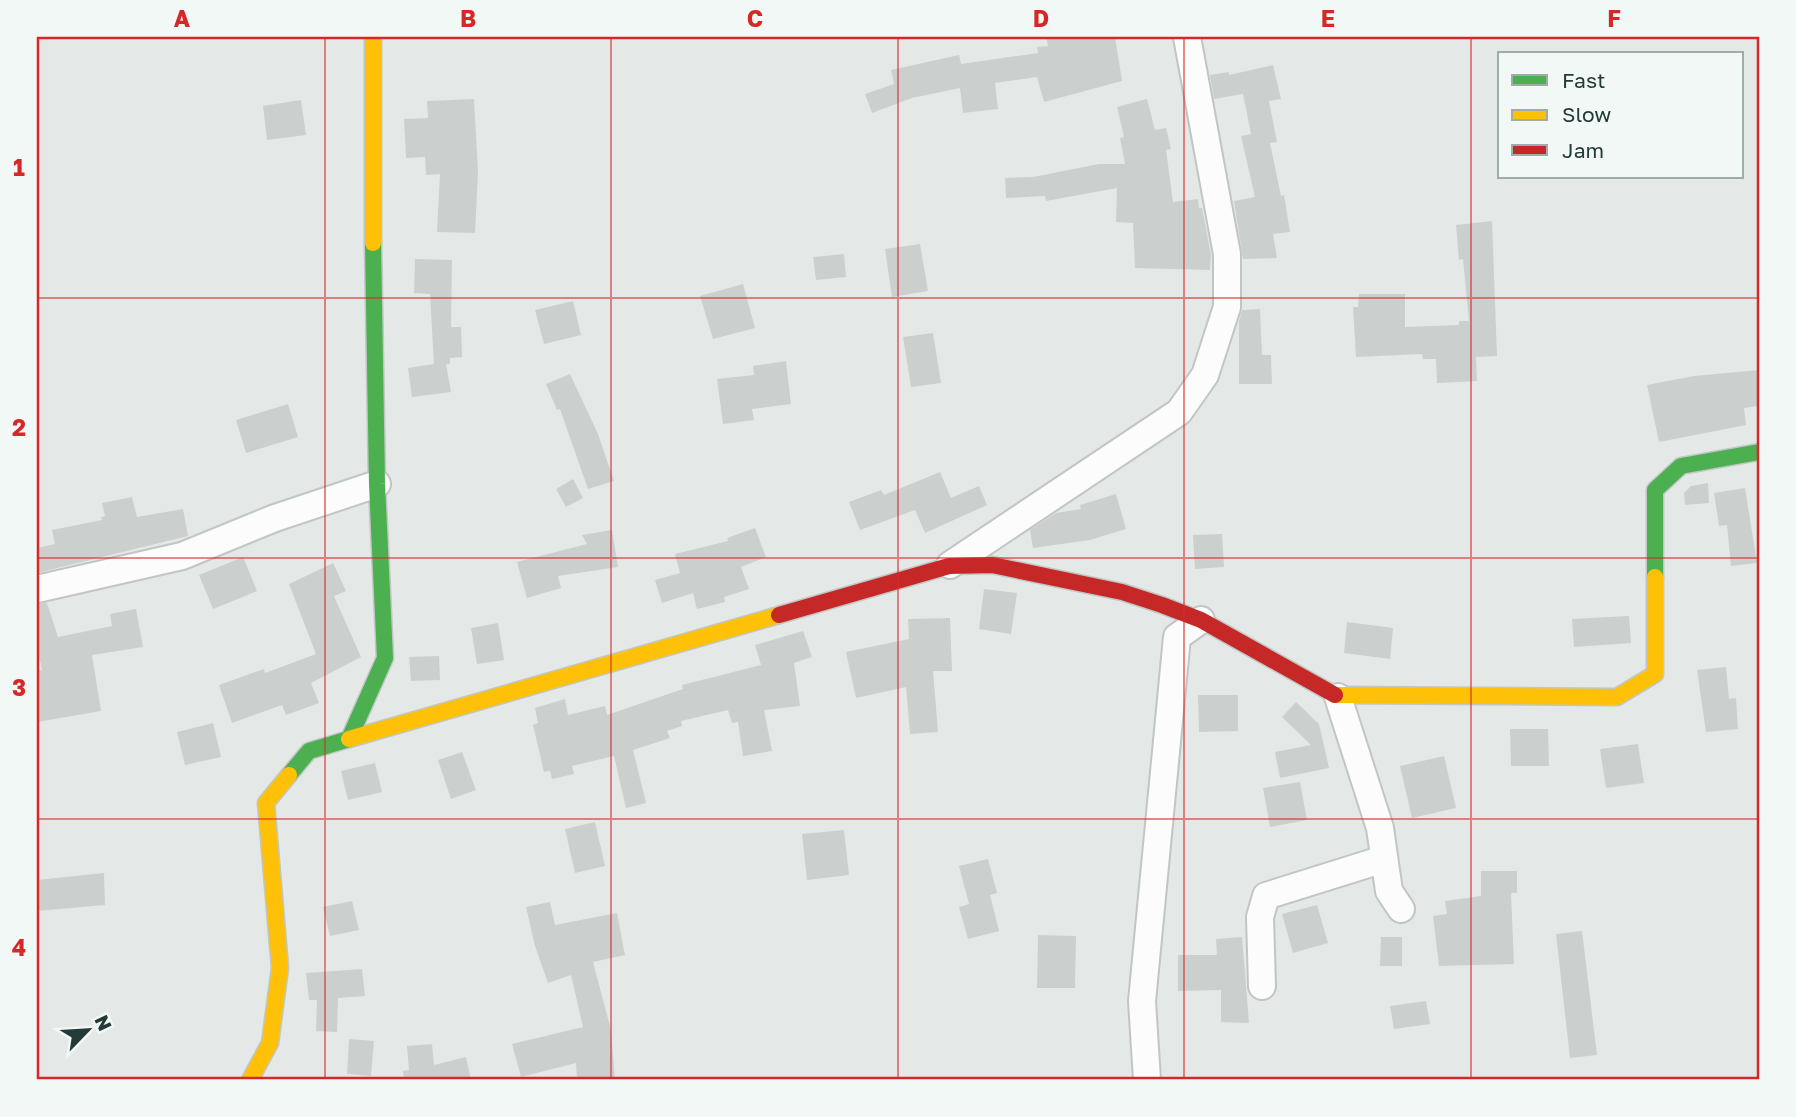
<svg xmlns="http://www.w3.org/2000/svg" width="1796" height="1117" viewBox="0 0 1796 1117" font-family="'Golos Text',sans-serif">
<style>
.building{fill:#cbd0cf}
.lines{fill:none;stroke-linecap:round;stroke-linejoin:round}
.street-casing{stroke:#c1c6c4;stroke-width:30}
.fast-casing{stroke:#c0c7c5;stroke-width:19}
.slow-casing{stroke:#c0c7c5;stroke-width:19}
.jam-casing{stroke:#c0c7c5;stroke-width:19}
.street{stroke:#fbfcfb;stroke-width:26}
.fast{stroke:#4caf50;stroke-width:16}
.slow{stroke:#ffc107;stroke-width:16}
.jam{stroke:#c62828;stroke-width:16}
.grid{fill:none;stroke:#d62828;stroke-width:2;stroke-opacity:0.55}
.neatline{fill:none;stroke:#d62828;stroke-width:2.5}
.grid-label{font-size:23px;text-anchor:middle;font-weight:bold;fill:#d62828}
</style>
<rect width="100%" height="100%" fill="#e4e9e7"/>
<path class="building" d="M1046,37H1115L1122,81L1044,102L1037,77L995,83L998,109L963,113L960,88L912,98L872,113L865,94L894,84L891,70L959,55L961,64L1038,53L1037,47L1048,46Z
M1273,65L1281,99L1269,101L1277,142L1270,143L1281,196L1284,195L1290,232L1273,234L1277,258L1243,259L1234,201L1255,197L1241,136L1251,134L1243,94L1214,99L1210,75L1229,72V75Z
M474,99L478,172L475,233L437,232L440,174L426,175L425,157L406,158L404,119L428,118L427,101Z
M1147,99L1155,130L1166,128L1171,149L1166,150L1173,202L1198,199L1199,208H1202L1211,255L1210,270L1135,268L1133,223L1116,222L1117,188L1046,201L1045,196L1006,198L1005,178L1033,177L1099,164H1125L1120,138L1124,137L1117,107Z
M301,100L306,135L267,140L263,106Z
M1492,221L1497,356L1476,357L1477,381L1437,383L1436,359H1423L1422,354L1356,357L1353,307H1358L1359,294H1405V327L1459,325V321H1469L1463,259L1459,260L1456,225Z
M920,244L928,291L892,297L885,249Z
M844,254L846,277L816,280L813,257Z
M415,259L452,260L451,327H461L462,357L450,358V364H446L451,392L412,397L408,368L434,364L430,294L414,293Z
M743,284L755,328L713,339L700,296Z
M573,301L581,335L544,344L535,310Z
M1260,309L1262,355H1271L1272,384H1239V321L1242,310Z
M933,333L941,383L911,387L903,337Z
M786,361L791,404L752,409L754,420L723,424L717,379L754,375L753,366Z
M1759,370V406L1744,408L1746,425L1659,442L1647,385L1694,376Z
M570,374L598,434L614,481L588,489L560,409L557,410L546,384Z
M288,404L298,437L246,453L236,420Z
M940,472L951,498L979,486L987,505L925,533L915,510L860,530L849,502L881,490L884,495Z
M573,479L583,498L566,507L556,489Z
M1708,483L1709,503L1685,505L1684,493L1691,486Z
M1745,488L1757,563L1731,566L1727,525L1719,526L1714,493Z
M1116,494L1126,529L1090,540L1033,548L1030,530L1056,513L1081,509L1080,505Z
M132,497L137,517L183,509L188,536L37,573V548L55,544L52,530L102,520L101,517L105,516L102,503Z
M755,528L766,557L741,567L749,589L724,597L725,602L697,609L693,593L662,603L655,580L680,573L675,554L728,541L727,538Z
M612,530L618,567L558,576L561,588L527,598L517,562L587,544L582,535Z
M1222,534L1224,567L1195,569L1193,535Z
M243,557L257,591L213,609L199,575Z
M333,563L346,591L334,596L361,657L311,683L319,703L286,715L282,705L232,723L219,685L264,669L265,673L316,654L289,584Z
M984,589L1017,593L1011,634L979,629Z
M47,603L58,637L112,626L110,614L136,609L143,647L92,655L101,711L37,722V671L42,670L37,645V604Z
M1629,616L1631,643L1574,647L1572,619Z
M950,618L952,671H933L938,732L910,734L906,687L856,698L846,652L909,639L908,619Z
M1347,622L1393,628L1390,659L1344,653Z
M498,623L504,660L477,664L471,628Z
M803,631L812,657L794,663L800,706L764,710L772,751L743,756L738,722L732,723L728,710L681,721L682,726L667,731L670,738L633,750L646,803L626,808L614,756L572,766L574,774L552,779L550,771L544,772L533,725L538,723L535,708L565,699L568,715L605,706L607,715L683,689L682,685L761,665L755,645Z
M439,656L440,680L411,681L409,657Z
M1726,667L1729,699L1736,698L1738,729L1706,732L1697,670Z
M1198,695H1238V731L1199,732Z
M1296,702L1319,724L1329,768L1280,778L1275,752L1311,745L1282,717Z
M213,723L221,757L185,765L177,732Z
M1510,729H1548L1549,766H1511Z
M1638,744L1644,783L1606,788L1600,749Z
M462,752L476,790L451,799L438,760Z
M1444,756L1456,808L1412,818L1400,766Z
M375,763L382,792L348,800L341,771Z
M1300,782L1307,820L1270,827L1263,788Z
M595,822L605,866L575,873L565,829Z
M844,830L849,875L807,880L802,834Z
M988,859L997,893L990,895L999,931L968,939L959,907L969,904L959,866Z
M1481,871H1517V893H1511L1514,964L1439,966L1433,916L1447,914L1445,901L1481,896Z
M104,873L105,905L37,911V880Z
M352,901L359,930L330,936L323,907Z
M550,902L555,925L617,913L625,955L593,962L611,1030L615,1080H577L576,1063L521,1077L512,1044L583,1027L571,975L548,983L535,946L526,907Z
M1317,905L1328,943L1293,953L1282,914Z
M1582,931L1597,1055L1570,1058L1556,934Z
M1038,935L1076,936L1075,988H1037Z
M1242,937L1249,1023L1221,1022V990L1178,991V955H1217L1216,939Z
M1381,937H1402V966H1380Z
M362,969L365,996L338,998L337,1032L316,1031L317,1000H309L306,973Z
M1426,1001L1430,1024L1394,1029L1390,1006Z
M349,1039L374,1041L371,1076L347,1074Z
M432,1044L434,1065L466,1057L471,1080H404L403,1071L409,1070L407,1046Z"/>
<g class="lines">
<defs>
<path id="street" d="M950,565L1179,412L1205,375L1227,307V254L1187,37
M37,589L182,556L275,518L377,484
M1338,697L1380,828L1389,891L1401,909
M1262,986L1260,917L1266,896L1384,859
M1147,1080L1142,1001L1177,637L1201,620"/>
<path id="fast" d="M1655,577V490L1681,466L1759,452
M289,775L309,751L349,739L385,658L377,484L373,243"/>
<path id="slow" d="M373,243V37
M1335,695L1617,697L1655,674V577
M349,739L779,615
M250,1080L270,1043L280,968L266,803L289,775"/>
<path id="jam" d="M779,615L949,566L992,565L1122,592L1162,605L1201,620L1335,695"/>
</defs>
<use href="#street" class="street-casing"/>
<use href="#fast" class="fast-casing"/>
<use href="#slow" class="slow-casing"/>
<use href="#jam" class="jam-casing"/>
<use href="#street" class="street"/>
<use href="#fast" class="fast"/>
<use href="#slow" class="slow"/>
<use href="#jam" class="jam"/>
</g>
<path class="grid" d="M325,37V1080M611,37V1080M898,37V1080M1184,37V1080M1471,37V1080M37,298H1759M37,558H1759M37,819H1759"/>
<rect width="1796" height="1117" fill="none" stroke="#f2f8f6" stroke-width="77"/>
<rect x="1498" y="52" width="245" height="126" fill="#f2f8f6" stroke="#9facaa" stroke-width="2"/>
<rect x="1512" y="75" width="35" height="10" fill="#4caf50" stroke="#9facaa" stroke-width="2"/>
<text x="1562" y="88" font-size="21" fill="#233b38">Fast</text>
<rect x="1512" y="110" width="35" height="10" fill="#ffc107" stroke="#9facaa" stroke-width="2"/>
<text x="1562" y="122" font-size="21" fill="#233b38">Slow</text>
<rect x="1512" y="145" width="35" height="10" fill="#c62828" stroke="#9facaa" stroke-width="2"/>
<text x="1562" y="158" font-size="21" fill="#233b38">Jam</text>
<g transform="translate(88 1030) rotate(65)" stroke="#f2f8f6" stroke-width="5" paint-order="stroke">
<path d="M0-5L12 26L0 18L-12 26Z" fill="#233b38"/>
<text y="-10" font-size="19" font-weight="bold" text-anchor="middle" fill="#233b38">N</text>
</g>
<rect x="38" y="38" width="1720" height="1040" class="neatline"/>
<g class="grid-label">
<text x="182" y="27">A</text>
<text x="468" y="27">B</text>
<text x="755" y="27">C</text>
<text x="1041" y="27">D</text>
<text x="1328" y="27">E</text>
<text x="1614" y="27">F</text>
<text x="19" y="176">1</text>
<text x="19" y="436">2</text>
<text x="19" y="696">3</text>
<text x="19" y="956">4</text>
</g>
</svg>
